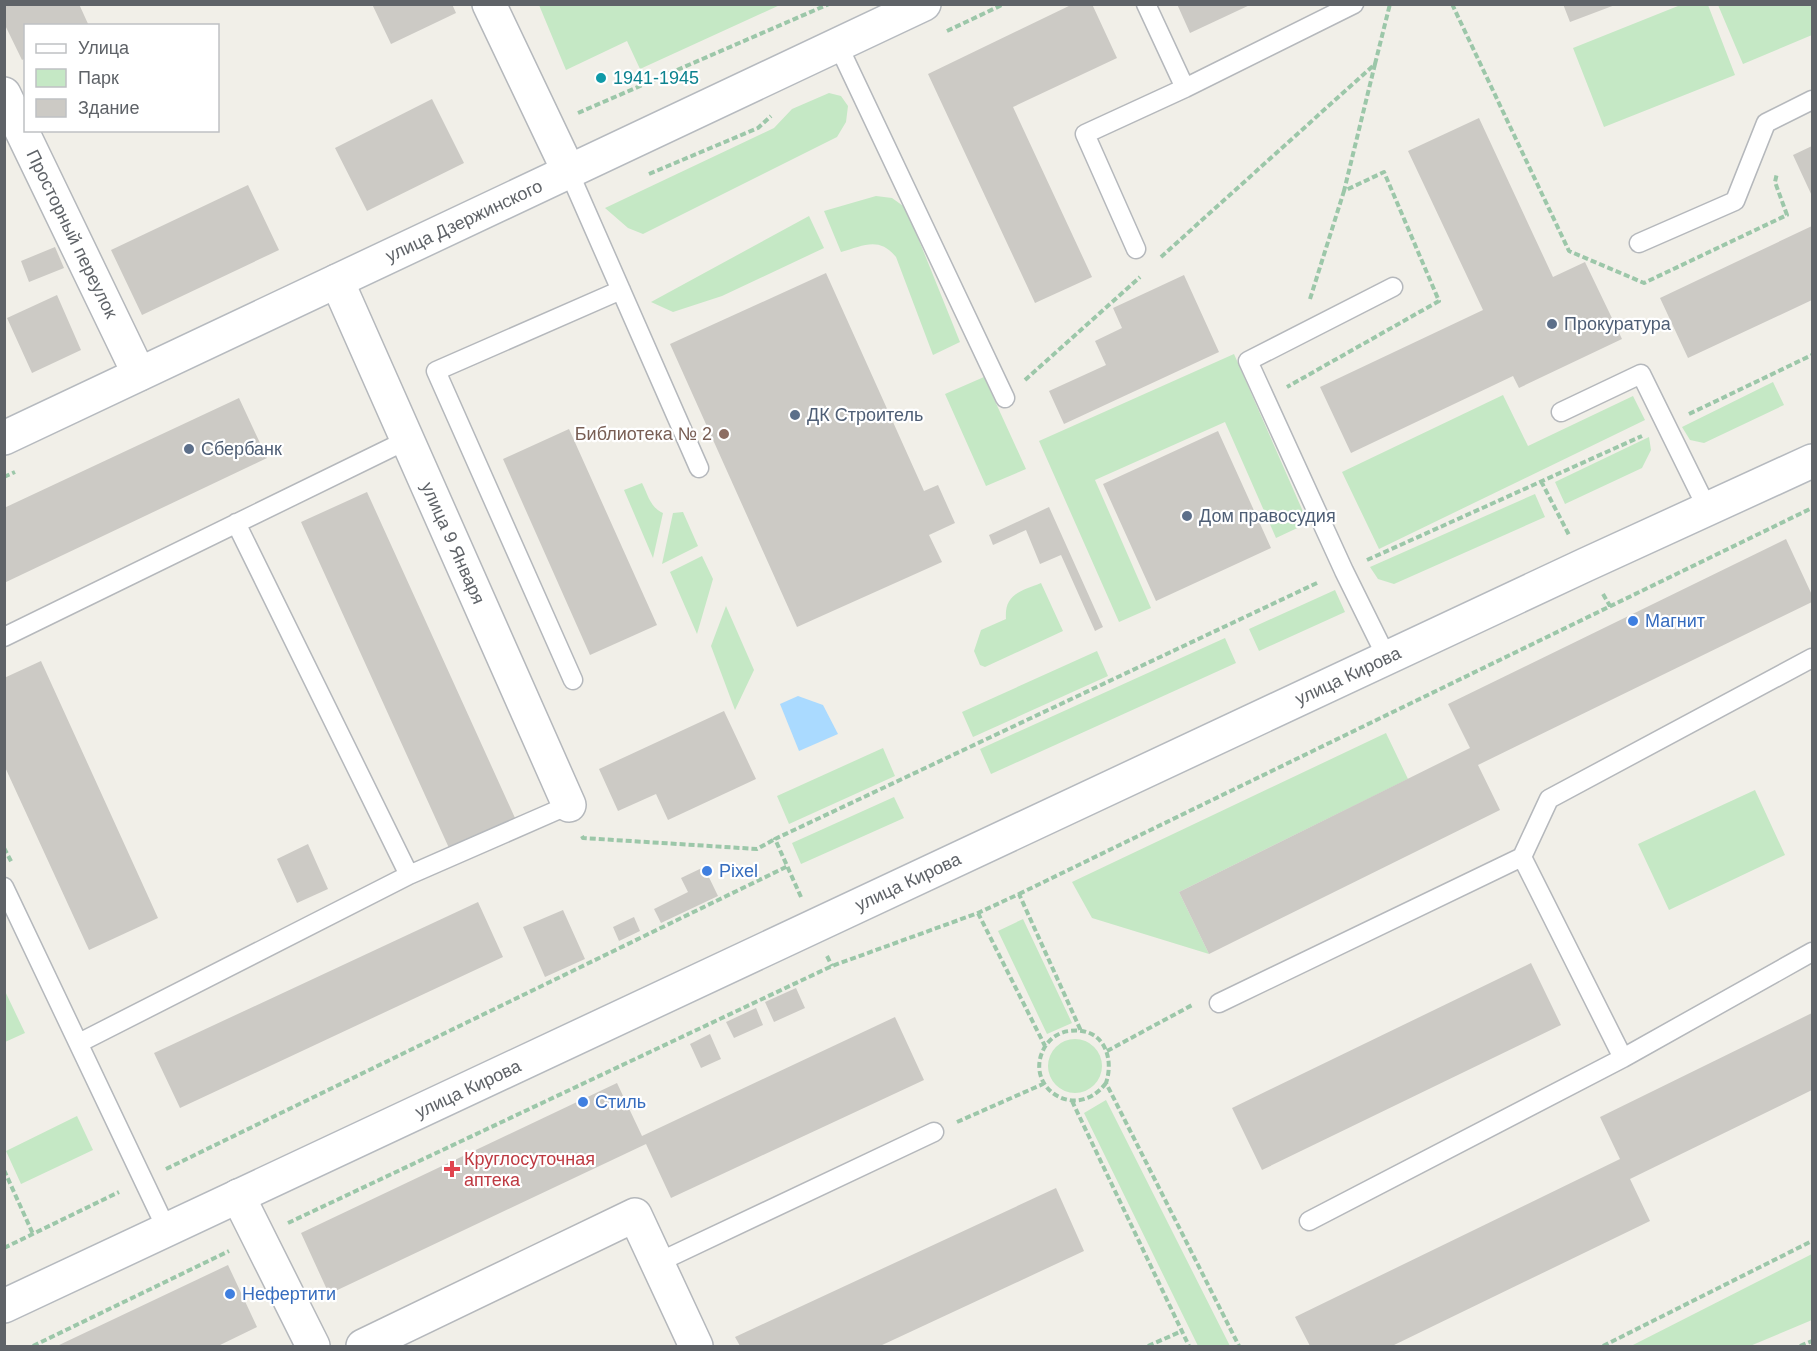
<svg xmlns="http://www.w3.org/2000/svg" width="1817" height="1351" viewBox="0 0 1817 1351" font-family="Helvetica,sans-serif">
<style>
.green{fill:#c5e8c5}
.water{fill:#aadaff}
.building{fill:#cccac5}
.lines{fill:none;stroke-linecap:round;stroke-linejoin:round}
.service-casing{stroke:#b5b8bc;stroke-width:21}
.minor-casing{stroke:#b5b8bc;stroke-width:36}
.secondary-casing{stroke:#b6babf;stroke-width:36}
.path{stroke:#9cc7a9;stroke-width:4;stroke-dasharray:6 3;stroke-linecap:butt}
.service{stroke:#fff;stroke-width:18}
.minor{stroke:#fff;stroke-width:33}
.secondary{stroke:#fff;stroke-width:33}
.culture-dot{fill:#0f9aa8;stroke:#fff;stroke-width:2}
.service-dot{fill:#5c6f8a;stroke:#fff;stroke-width:2}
.education-dot{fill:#8d6e63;stroke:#fff;stroke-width:2}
.shop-dot{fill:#3f7fe0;stroke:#fff;stroke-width:2}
.health-dot{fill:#e0444e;stroke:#fff;stroke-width:2}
.labels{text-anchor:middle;stroke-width:4.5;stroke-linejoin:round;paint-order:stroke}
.culture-label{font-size:18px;fill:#0d838f;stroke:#fff;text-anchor:start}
.street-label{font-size:18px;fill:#5f6368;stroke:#fff}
.service-label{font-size:18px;fill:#4e5e75;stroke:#fff;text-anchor:start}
.education-label{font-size:18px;fill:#785e54;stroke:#fff;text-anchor:end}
.shop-label{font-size:18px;fill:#366cbe;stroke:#fff;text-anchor:start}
.health-label{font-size:18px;fill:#be3a42;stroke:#fff;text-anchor:start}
</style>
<rect width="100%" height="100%" fill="#f1efe8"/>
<path class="green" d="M1683,4L1708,5L1735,75L1604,127L1573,48Z
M539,5H780L640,69L627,41L566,70Z
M1718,5H1812V35L1743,64Z
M829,93L841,96L848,106L846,122L837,137L643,234L628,228L605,208L774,128L792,109Z
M876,196L892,198L906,208L960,342L933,355L896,257C879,236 863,246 841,252L824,211Z
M809,216L824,248L722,296L673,312L651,302Z
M1234,354L1308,523L1276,538L1225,422L1095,480L1151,608L1119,622L1039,441Z
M984,377L1026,469L986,486L945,394Z
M1773,382L1784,405L1704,443L1690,440L1682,427Z
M1503,395L1528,446L1633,396L1645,420L1379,549L1342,472Z
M1649,437L1651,450L1642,468L1565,504L1555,482Z
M642,483C648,495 650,507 663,513L653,558L624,490Z
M1535,494L1545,517L1394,584L1378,579L1370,567Z
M683,512L698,546L662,564L673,513Z
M702,556L713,579L697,634L670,572Z
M1041,583L1063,631L985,667L980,665L974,651L981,630L1006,619C1004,594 1021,591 1041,583Z
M1335,590L1345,612L1259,651L1249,629Z
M726,606L754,670L735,710L711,646Z
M1225,638L1236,663L991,774L980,749Z
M1097,651L1108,676L973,737L962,712Z
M1386,733L1408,779L1179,892L1209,954L1092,918L1072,882Z
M883,748L895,776L789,824L777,796Z
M1755,790L1785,855L1669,910L1638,844Z
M894,797L904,818L801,864L792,843Z
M1023,919L1072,1023L1047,1034L998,931Z
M4,989L25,1033L5,1042H4Z
M1048 1066a27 27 0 1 1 54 0a27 27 0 1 1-54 0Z
M1106,1100L1230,1346H1198L1084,1113Z
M77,1116L93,1150L21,1184L6,1151Z
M1812,1254V1320L1750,1346H1631Z"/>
<path class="water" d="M798,696L823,705L838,734L799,751L780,704Z"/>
<path class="building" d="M4,4H79L89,26H26V58L22,60L4,23Z
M372,4H452L456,13L391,44Z
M1073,4H1092L1117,58L1013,107L1092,277L1035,303L928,74Z
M1177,4H1252L1190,33Z
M1563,4H1615V5L1570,22Z
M432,99L464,163L367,211L335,148Z
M1479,118L1553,277L1585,262L1622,339L1519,388L1513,376L1351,453L1320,387L1483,310L1408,151Z
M1812,146V196L1793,155Z
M248,185L279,250L142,315L111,250Z
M1812,226V300L1688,358L1660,298Z
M55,247L64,268L29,282L21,261Z
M826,273L924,491L938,485L955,523L929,535L942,562L797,627L670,344Z
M1184,275L1219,352L1064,424L1049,391L1106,365L1095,341L1122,328L1113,308Z
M57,295L81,350L32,373L7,318Z
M239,398L267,458L4,583V508Z
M569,429L657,625L590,655L503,459Z
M1218,431L1271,548L1156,601L1103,484Z
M367,492L515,818L449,848L301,522Z
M1049,507L1103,627L1095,631L1061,555L1040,564L1026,530L993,545L989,535Z
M1786,539L1812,595V602L1478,765L1500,810L1209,954L1179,892L1470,748L1448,704Z
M41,661L158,918L89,950L4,765V678Z
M724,711L756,779L668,820L656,794L618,811L599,769Z
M308,844L328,889L297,903L277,859Z
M704,867L718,896L661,923L654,909L688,892L681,878Z
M478,902L503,957L180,1108L154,1053Z
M563,910L585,959L545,977L523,927Z
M634,917L640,931L619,941L613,927Z
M1531,963L1561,1025L1262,1170L1232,1108Z
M796,988L805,1008L774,1022L765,1002Z
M756,1008L763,1025L734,1038L726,1022Z
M1812,1013V1090L1630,1179L1650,1221L1392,1346H1310L1295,1317L1620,1159L1600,1117Z
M895,1017L924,1080L671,1198L646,1144L329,1294L301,1233L617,1083L642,1136Z
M710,1034L721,1059L701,1068L690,1044Z
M1056,1188L1084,1251L880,1346H740L735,1337Z
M228,1265L257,1327L218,1346H57Z"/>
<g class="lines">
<defs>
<path id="service" d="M1146,4L1185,88L1354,4
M838,45L1005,398
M569,172L699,468
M1639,243L1735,201L1766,123L1812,100
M1136,249L1085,134L1185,88
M1561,412L1641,374L1707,508
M4,637L407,440
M1387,658L1344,571L1248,361L1393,287
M573,680L436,371L621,290
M409,875L569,805
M4,887L167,1230
M1219,1003L1522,857
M79,1043L409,875L236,523
M1623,1058L1812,952
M1309,1221L1623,1058L1522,857L1549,799L1812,658
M657,1263L934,1132"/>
<path id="minor" d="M489,4L569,172
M4,94L139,374
M337,281L569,805
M238,1196L313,1346
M363,1346L635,1215L696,1346"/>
<path id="secondary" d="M4,438L924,4
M4,1306L1585,565L1812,461"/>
</defs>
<use href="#service" class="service-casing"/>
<use href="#minor" class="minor-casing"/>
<use href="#secondary" class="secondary-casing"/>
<path class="path" d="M1452,4L1569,251L1644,283L1787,215L1775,182L1777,173
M947,31L1004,4
M1375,64L1390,4
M578,113L829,4
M649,174L758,128L771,116
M1161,257L1375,64L1344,191L1384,172L1439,301L1287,387
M1310,299L1344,191
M1025,380L1140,277
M1689,414L1812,355
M4,477L15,472
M1541,481L1569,535
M1367,560L1642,436
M1603,594L1610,606
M582,836L583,838L757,849L775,839
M4,848L12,863
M1019,894L1812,508
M801,897L775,839L1319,582
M978,913L1045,1046
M827,956L832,966
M1107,1051L1194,1004
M1106,1083C1075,1124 1020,1085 1046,1045C1052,1037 1060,1032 1069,1031C1102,1026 1115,1056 1106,1083L1239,1346
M1072,1101L1189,1346
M957,1122L1043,1084
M166,1169L788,866
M4,1170L33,1234
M288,1223L832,966L978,913L1019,894L1081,1031
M4,1248L119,1192
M33,1346L229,1251
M1148,1346L1182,1331
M1603,1346L1812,1241
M1800,1346L1812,1341"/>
<use href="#service" class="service"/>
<use href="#minor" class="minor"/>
<use href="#secondary" class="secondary"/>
</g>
<circle class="culture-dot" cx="601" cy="78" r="6"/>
<g class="service-dot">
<circle cx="1552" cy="324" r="6"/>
<circle cx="795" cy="415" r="6"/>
<circle cx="189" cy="449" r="6"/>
<circle cx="1187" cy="516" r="6"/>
</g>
<circle class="education-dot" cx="724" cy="434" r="6"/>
<g class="shop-dot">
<circle cx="1633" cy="621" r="6"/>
<circle cx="707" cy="871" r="6"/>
<circle cx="583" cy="1102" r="6"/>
<circle cx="230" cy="1294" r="6"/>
</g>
<path class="health-dot" d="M449 1160h6v6h6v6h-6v6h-6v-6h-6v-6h6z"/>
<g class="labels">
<g class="culture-label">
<text x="613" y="84">1941-1945</text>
</g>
<g class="street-label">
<text transform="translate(464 221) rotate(-25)" y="6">улица Дзержинского</text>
<text transform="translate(72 234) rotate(64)" y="6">Просторный переулок</text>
<text transform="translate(453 543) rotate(66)" y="6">улица 9 Января</text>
<text transform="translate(1348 676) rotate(-25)" y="6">улица Кирова</text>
<text transform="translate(908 882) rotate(-25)" y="6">улица Кирова</text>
<text transform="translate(468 1089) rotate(-25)" y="6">улица Кирова</text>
</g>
<g class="service-label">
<text x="1564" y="330">Прокуратура</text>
<text x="807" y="421">ДК Строитель</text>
<text x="201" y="455">Сбербанк</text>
<text x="1199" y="522">Дом правосудия</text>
</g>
<g class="education-label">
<text x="712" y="440">Библиотека № 2</text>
</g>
<g class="shop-label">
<text x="1645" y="627">Магнит</text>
<text x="719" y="877">Pixel</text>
<text x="595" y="1108">Стиль</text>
<text x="242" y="1300">Нефертити</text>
</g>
<g class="health-label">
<text x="464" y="1165">Круглосуточная<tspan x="464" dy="21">аптека</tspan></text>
</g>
</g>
<rect width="1817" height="1351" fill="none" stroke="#5f6368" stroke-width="12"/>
<rect x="24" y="24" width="195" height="108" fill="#ffffff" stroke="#bfc1c3" stroke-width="1.5"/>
<rect x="36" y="44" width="30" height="9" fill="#ffffff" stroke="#bfc1c3" stroke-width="1.5"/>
<text x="78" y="54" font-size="18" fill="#5f6368">Улица</text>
<rect x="36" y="69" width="30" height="18" fill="#c5e8c5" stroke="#bfc1c3" stroke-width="1.5"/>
<text x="78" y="84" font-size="18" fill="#5f6368">Парк</text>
<rect x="36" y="99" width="30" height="18" fill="#cccac5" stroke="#bfc1c3" stroke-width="1.5"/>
<text x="78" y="114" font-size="18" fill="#5f6368">Здание</text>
</svg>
